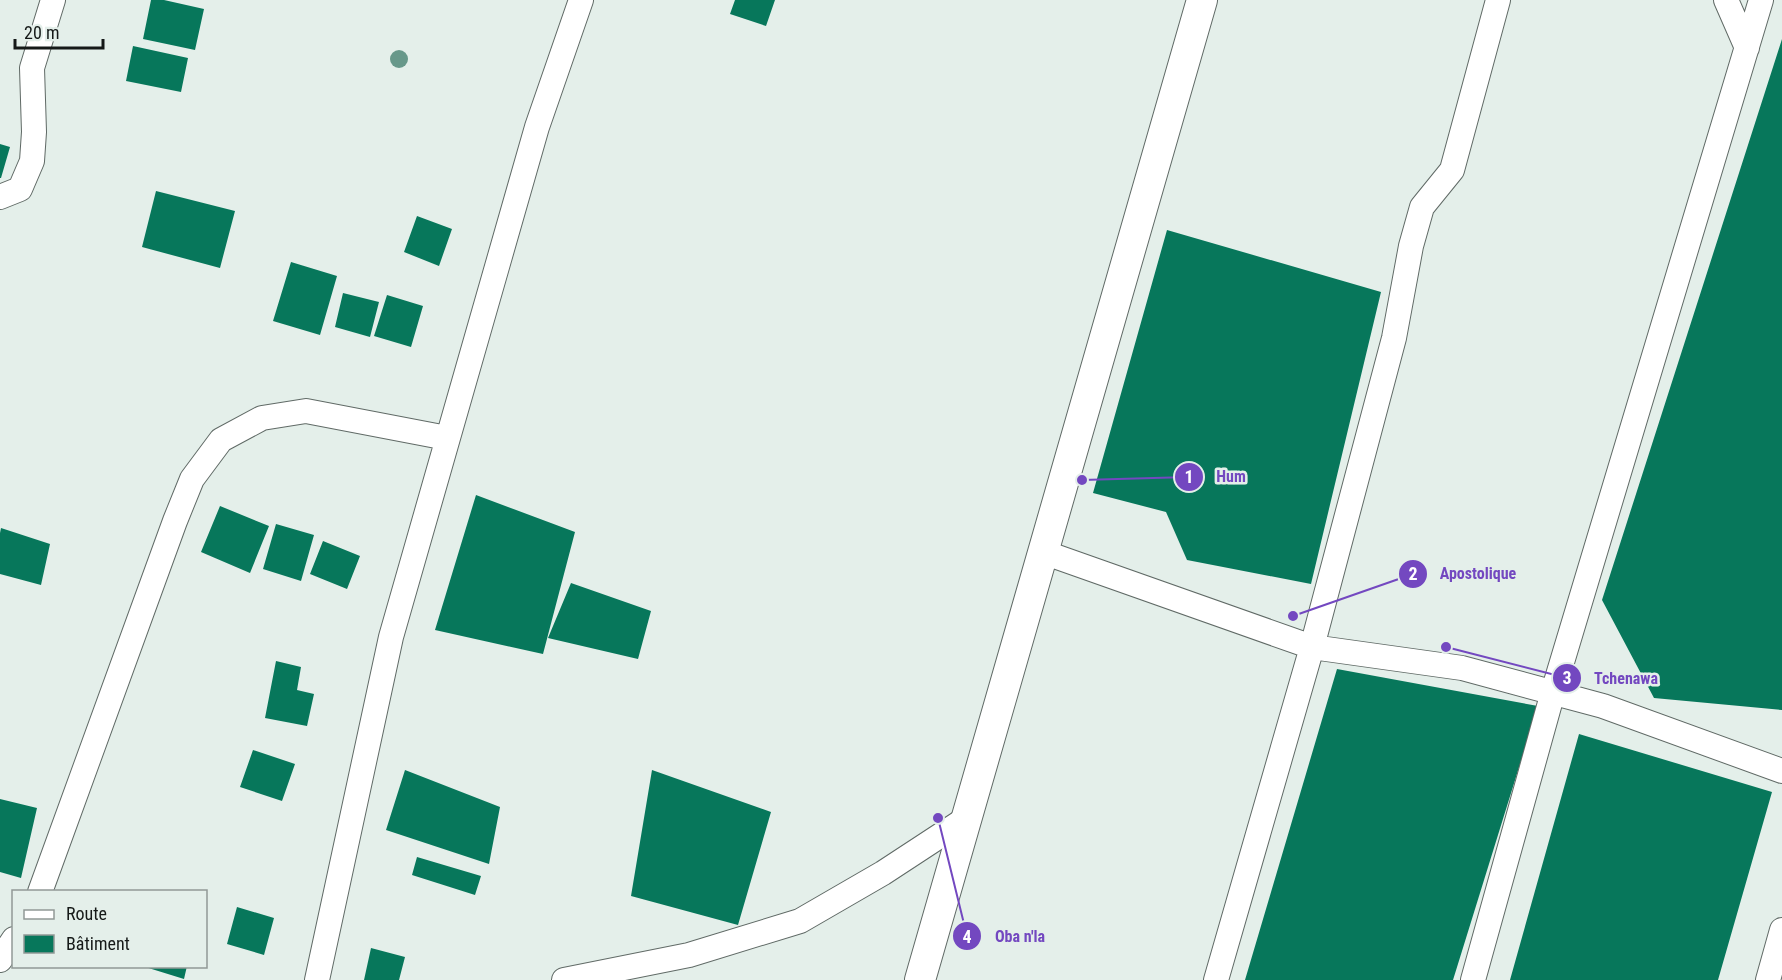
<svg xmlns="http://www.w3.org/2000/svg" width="1782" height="980" viewBox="0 0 1782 980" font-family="'Roboto Condensed',sans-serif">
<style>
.building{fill:#07775b}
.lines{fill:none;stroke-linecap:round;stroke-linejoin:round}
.minor-casing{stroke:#606a66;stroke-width:26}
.tertiary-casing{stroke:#606a66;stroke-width:32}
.minor{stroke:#fff;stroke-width:24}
.tertiary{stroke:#fff;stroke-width:30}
.tree{fill:#67988a}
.leader{fill:none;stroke:#7348c0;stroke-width:2}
.callout-dot{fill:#7348c0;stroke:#e4efea;stroke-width:2}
.mark-label{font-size:18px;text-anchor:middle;font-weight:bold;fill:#fff}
.callout-label{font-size:16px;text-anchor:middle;font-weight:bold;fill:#7348c0;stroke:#e4efea;stroke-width:5;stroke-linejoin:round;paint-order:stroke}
</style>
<rect width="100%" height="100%" fill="#e4efea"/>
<path class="building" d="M151,0H164L204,9L195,50L143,39Z
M735,0H775L766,26L730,14Z
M1782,39V710L1654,698L1602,600Z
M133,46L188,58L181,92L126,81Z
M0,144L10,147L1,178H0Z
M156,191L235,211L220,268L142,247Z
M417,216L452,229L439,266L404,252Z
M1167,230L1381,292L1311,584L1187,560L1166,512L1093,493Z
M291,262L337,276L320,335L273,321Z
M343,293L379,302L370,337L335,327Z
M387,295L423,306L411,347L374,336Z
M476,495L575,532L543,654L435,630Z
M220,506L269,526L250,573L201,552Z
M276,524L314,535L301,581L263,569Z
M1,528L50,544L41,585L0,574V533Z
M323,541L360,556L347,589L310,574Z
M571,583L651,611L638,659L548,638Z
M276,661L301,667L297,690L314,694L307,726L265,718Z
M1337,669L1538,706L1453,980H1245Z
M1579,734L1772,792L1718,980H1510Z
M253,750L295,764L282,801L240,787Z
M405,770L500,807L489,864L386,830Z
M652,770L771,812L738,925L631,896Z
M0,799L37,808L21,878L0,872Z
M417,857L481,876L475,895L412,875Z
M237,907L274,918L264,955L227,944Z
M371,948L405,957L399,980H364Z
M142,966H187L184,979Z"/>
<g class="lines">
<defs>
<path id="minor" d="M1726,0L1747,48
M0,197L20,189L32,161L34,132L32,68L53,0
M1043,552L1312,647L1462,668L1603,706L1782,771
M40,892L175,521L192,479L221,440L262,418L306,411L447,438
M0,960L14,939
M317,980L391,637L537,127L581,0
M564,980L689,955L800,921L883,873L967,818
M1216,980L1312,647L1394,338L1411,246L1422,207L1452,170L1498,0
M1473,980L1553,692L1761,0
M1768,980L1782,930"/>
<path id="tertiary" d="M920,980L1202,0"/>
</defs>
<use href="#minor" class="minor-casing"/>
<use href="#tertiary" class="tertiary-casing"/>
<use href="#minor" class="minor"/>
<use href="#tertiary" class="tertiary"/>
</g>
<circle class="tree" cx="399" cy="59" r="9"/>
<path class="leader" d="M1082 480L1189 477M1293 616L1413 574M1446 647L1567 678M938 818L967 936"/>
<g class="callout-dot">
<circle cx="1082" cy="480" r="6"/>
<circle cx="1293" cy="616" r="6"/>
<circle cx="1446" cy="647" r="6"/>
<circle cx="938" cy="818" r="6"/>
<circle cx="1189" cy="477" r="15"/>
<circle cx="1413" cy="574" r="15"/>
<circle cx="1567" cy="678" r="15"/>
<circle cx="967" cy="936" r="15"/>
</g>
<g class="mark-label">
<text x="1189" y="483">1</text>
<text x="1413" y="580">2</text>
<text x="1567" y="684">3</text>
<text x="967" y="943">4</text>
</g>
<g class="callout-label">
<text x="1231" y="482">Hum</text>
<text x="1478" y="579">Apostolique</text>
<text x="1626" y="684">Tchenawa</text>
<text x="1020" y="942">Oba n'la</text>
</g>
<rect x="12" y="890" width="195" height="78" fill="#e4efea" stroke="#919996" stroke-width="1.5"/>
<rect x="24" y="910" width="30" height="9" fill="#ffffff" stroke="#919996" stroke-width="1.5"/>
<text x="66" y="920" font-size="18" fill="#151918">Route</text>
<rect x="24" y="935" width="30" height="18" fill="#07775b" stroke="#919996" stroke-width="1.5"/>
<text x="66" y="950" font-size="18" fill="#151918">Bâtiment</text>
<path d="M15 39v9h88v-9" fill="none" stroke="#151918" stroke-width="3"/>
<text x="24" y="39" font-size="18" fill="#151918" stroke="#e4efea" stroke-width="4.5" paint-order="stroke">20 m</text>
</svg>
